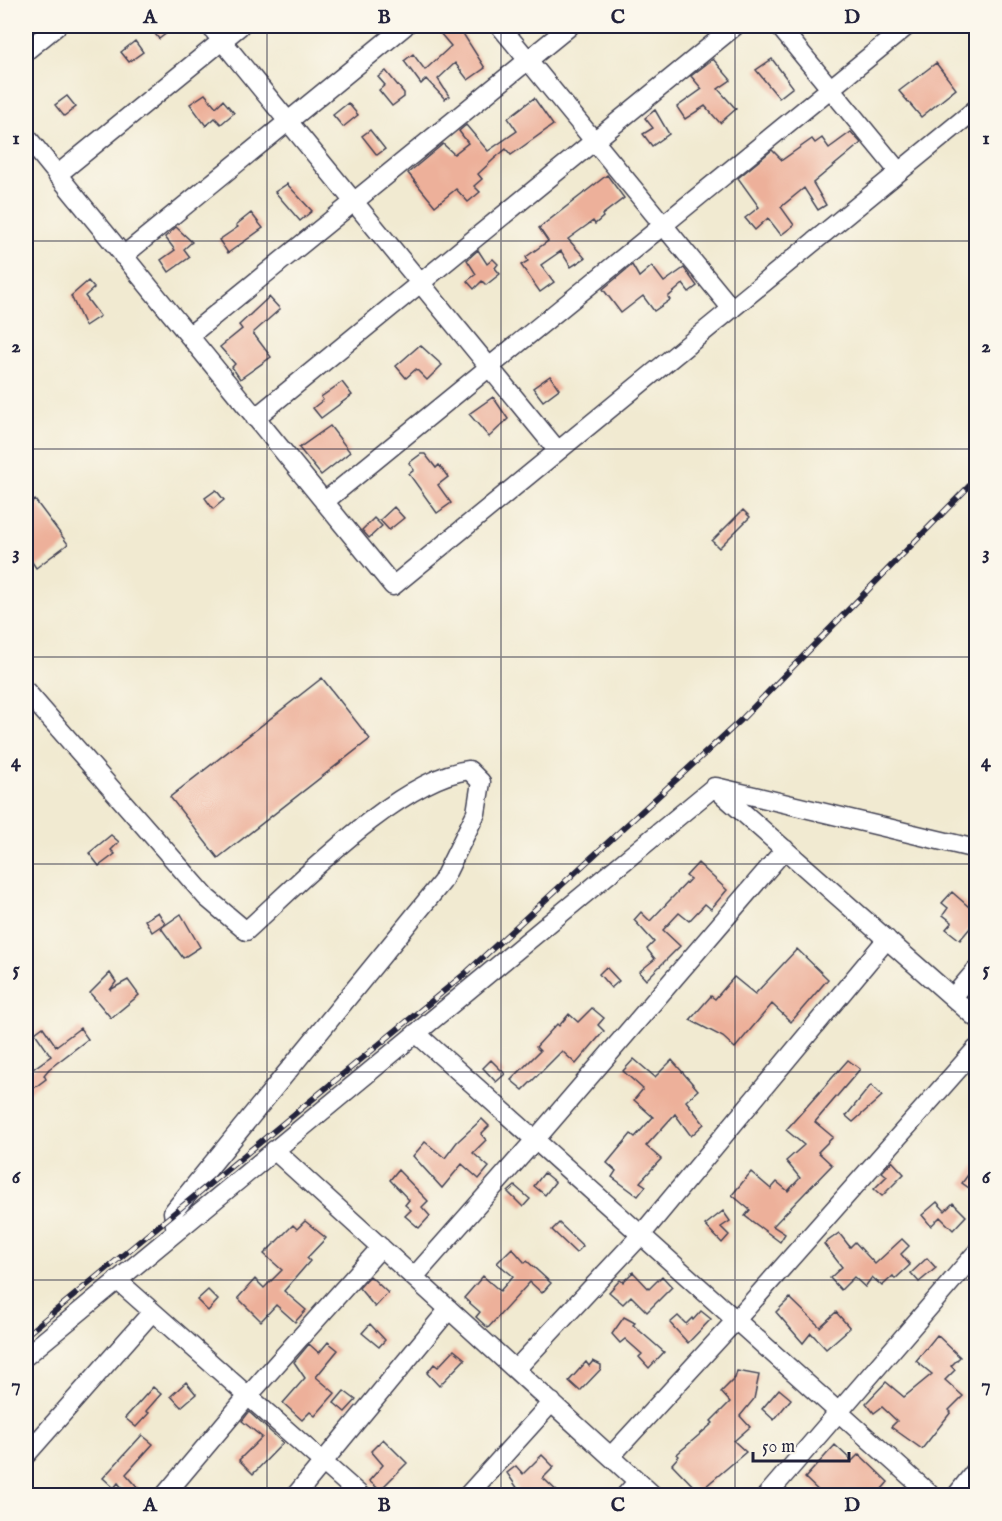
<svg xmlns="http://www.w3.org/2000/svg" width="1002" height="1521" viewBox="0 0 1002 1521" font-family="'IM FELL English',serif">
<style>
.building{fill:#edb09a}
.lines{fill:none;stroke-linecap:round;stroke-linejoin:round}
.minor-casing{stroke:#414052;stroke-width:21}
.minor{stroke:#fff;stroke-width:18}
.rail-casing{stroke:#22223b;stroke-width:6}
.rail{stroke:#fbf7ec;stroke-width:4;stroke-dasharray:11;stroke-linecap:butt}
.grid{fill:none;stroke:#22223b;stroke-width:1.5;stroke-opacity:0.55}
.neatline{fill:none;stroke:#22223b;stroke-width:2}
.grid-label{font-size:20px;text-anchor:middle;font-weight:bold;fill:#22223b}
</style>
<rect width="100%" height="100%" fill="#fbf7ec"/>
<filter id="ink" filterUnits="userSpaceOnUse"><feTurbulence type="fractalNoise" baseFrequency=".0167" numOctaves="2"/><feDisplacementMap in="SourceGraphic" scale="12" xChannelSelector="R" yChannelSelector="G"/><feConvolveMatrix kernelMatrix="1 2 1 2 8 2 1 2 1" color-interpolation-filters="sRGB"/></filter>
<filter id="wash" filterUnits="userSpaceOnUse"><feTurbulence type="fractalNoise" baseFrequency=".008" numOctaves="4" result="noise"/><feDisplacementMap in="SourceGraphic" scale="24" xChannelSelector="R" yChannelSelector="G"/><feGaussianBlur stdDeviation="1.35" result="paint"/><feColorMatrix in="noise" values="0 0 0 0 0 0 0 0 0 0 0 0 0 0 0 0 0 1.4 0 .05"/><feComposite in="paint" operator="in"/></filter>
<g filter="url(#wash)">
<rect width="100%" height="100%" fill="#f1ead1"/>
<g id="blocks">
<path class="building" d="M149,26H176L159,39Z
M434,26H470L462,32L485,68L468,80L455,63L438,79L449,96L445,99L426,79L421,84L404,61L413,54L425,70L451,46Z
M135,41L143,52L129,62L121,52Z
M713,59L731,80L718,89L736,109L720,123L705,106L685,119L677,107L702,89L691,76Z
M772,59L793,87L779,98L756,70Z
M936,63L956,89L921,117L899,91Z
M386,71L404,93V97L392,106L379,90L385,85L378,77Z
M205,94L216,107L223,100L234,113L221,124L215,118L206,126L190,104Z
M67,96L76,107L64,116L55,105Z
M534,98L553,125L511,155L506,149L494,159L478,174L482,179L474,186L480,192L468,202L456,189L435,206L408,173L443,144L454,154L468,143L459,131L466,125L488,151L517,131L508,118Z
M348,103L358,115L343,127L333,115Z
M655,110L669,134L652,146L643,134L653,128L645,118Z
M370,130L385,149L377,155L362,136Z
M851,132L861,143L813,183L826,205L818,210L804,188L781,207L794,225L781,235L768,218L755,230L745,218L759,207L738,178L772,150L782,160L812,139L815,143L822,138L829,148Z
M607,175L624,198L602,215L603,217L595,224L593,221L568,239L585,258L571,267L561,251L541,265L554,282L540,292L521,265L528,261L526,257L548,241L539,228Z
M287,184L312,211L300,221L275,192Z
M251,213L263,228L228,253L219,240L238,227L236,225Z
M176,227L192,242L184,249L190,257L169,272L161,260L175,250L165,237Z
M478,250L487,264L493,259L498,264L495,268L500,274L486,285L482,281L474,289L467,281L476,274L467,260Z
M632,265L639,277L652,266L664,282L684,268L697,286L689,292L683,284L668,297L670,300L654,311L643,296L621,313L603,289Z
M88,281L94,288L85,296L100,316L85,326L71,296Z
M269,297L280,309L253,333L271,357L240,379L232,367L235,364L220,347L242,329L239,325Z
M420,345L442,365L427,380L416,369L406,378L396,366Z
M550,376L559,389L543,401L533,388Z
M342,382L352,395L321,418L313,408L323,400L321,397Z
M493,397L508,419L489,437L469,414Z
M330,426L350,452L321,475L299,448Z
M421,454H425L436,468L439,465L448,477L438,485L451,503L437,513L409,474L414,470L409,463Z
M216,490L224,500L213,509L205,498Z
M35,500L68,544L36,568L26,553V507Z
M394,507L404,518L389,530L380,520Z
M743,510L750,517L719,548L712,541Z
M374,518L382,526L369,538L362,530Z
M322,678L370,739L218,858L170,797Z
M111,835L119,842L111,850L115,854L99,866L89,853Z
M698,863L727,890L711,909L705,904L689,921L679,913L663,930L680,946L646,980L639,972L655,959L647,949L654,942L634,920L641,912L650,921L690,879L686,876Z
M952,892L969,907L976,898V921L960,940L946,929L952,922L943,915L948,908L942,903Z
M158,912L165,923L152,932L145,920Z
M181,914L200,947L183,958L161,928Z
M797,949L828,979L791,1022L772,1004L735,1048L723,1037L690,1020L711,996L715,999L734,977L755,994Z
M606,967L619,981L611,988L599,974Z
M110,973L116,982L110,990L128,980L139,995L111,1018L90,993Z
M592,1008L604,1018L598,1025L604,1031L576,1064L562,1051L523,1090L511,1080L540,1051L536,1047L557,1024L559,1026L569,1014L578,1022Z
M43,1027L56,1046L80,1028L88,1039L49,1069L44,1075L46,1079L26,1094V1074L51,1056L35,1033Z
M634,1059L655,1077L672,1060L698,1090L686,1101L704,1124L691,1136L675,1114L646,1146L661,1159L640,1182L646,1186L638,1196L612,1177L616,1171L607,1163L631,1134L635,1137L653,1117L634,1100L643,1089L623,1071Z
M491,1060L505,1074L496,1082L483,1068Z
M848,1060L860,1069L815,1122L833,1137L818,1152L832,1165L773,1226L785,1234L780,1242L745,1216L750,1210L732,1195L751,1172L771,1189L777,1182L788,1191L800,1178L786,1161L804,1145L786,1130Z
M871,1085L882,1096L853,1122L846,1116Z
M482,1119L489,1126L481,1134L486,1140L473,1153L489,1167L479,1179L462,1164L442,1188L413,1156L425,1142L445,1158L457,1142Z
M892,1161L904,1174L882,1196L874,1189L887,1176L882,1172Z
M976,1164V1185L972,1190L962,1183Z
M398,1170L428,1201L422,1207L430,1216L419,1228L405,1216L411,1210L405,1205L409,1200L390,1180Z
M544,1173L555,1182L545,1195L534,1186Z
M515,1186L530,1199L523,1207L508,1192Z
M937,1202L945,1211L953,1203L966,1216L953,1230L940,1217L931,1226L922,1215Z
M723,1211L730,1221L721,1227L729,1235L722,1243L705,1225Z
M305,1221L326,1238L307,1258L310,1261L284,1291L306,1310L295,1322L276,1305L261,1321L238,1298L255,1279L264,1288L282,1270L264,1254L293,1225L297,1229Z
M559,1223L583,1246L576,1253L552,1230Z
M839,1233L850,1247L855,1242L875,1264L902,1239L909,1246L901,1254L910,1265L895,1279L893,1276L882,1286L872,1277L865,1287L854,1277L841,1290L830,1278L842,1267L824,1244Z
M512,1248L525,1263L527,1261L551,1283L542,1293L530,1282L488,1328L476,1317L480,1312L464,1298L483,1276L500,1291L513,1276L497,1263Z
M927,1258L936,1268L919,1282L911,1273Z
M633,1272L649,1289L662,1276L672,1287L647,1312L631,1296L623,1304L609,1292L620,1280L623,1282Z
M370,1276L388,1293L375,1307L359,1288Z
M208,1290L218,1300L208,1311L197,1300Z
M790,1298L820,1327L836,1312L850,1328L826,1349L811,1333L803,1343L776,1312Z
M701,1311L711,1319L688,1343L670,1323L678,1316L686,1324L692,1318L693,1320Z
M624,1317L635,1323L633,1325L664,1352L649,1368L639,1357L642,1354L625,1339L620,1343L612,1334Z
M370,1324L385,1340L379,1347L362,1333Z
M937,1335L960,1357L951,1366L955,1370L945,1380L963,1396L949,1410L951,1412L922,1449L891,1427L897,1421L882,1407L874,1413L866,1403L886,1382L904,1397L932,1374L916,1361Z
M328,1342L338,1350L316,1377L335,1393L315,1416L310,1412L302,1420L283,1403L305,1378L294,1362L309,1344L319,1353Z
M454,1350L465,1359L439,1386L427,1373L434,1364L438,1367Z
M593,1361L601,1365V1369L580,1391L569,1381L586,1362L589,1366Z
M737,1371L759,1375L754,1399L740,1416L750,1427L734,1441L746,1452L699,1492L672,1464L679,1456L677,1454L713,1423L711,1421L730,1402L721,1392L735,1378Z
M186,1382L196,1394L181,1407L171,1396Z
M153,1387L161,1394L146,1411L149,1413L136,1427L125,1418Z
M779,1389L791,1399L774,1420L762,1409Z
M344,1391L356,1400L345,1412L334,1403Z
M249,1412L283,1443L253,1474L239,1460L262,1437L242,1421Z
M142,1435L153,1444L126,1474L141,1491L135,1496H129L118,1483L114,1488L103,1478Z
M383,1439L407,1463L380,1490L369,1481L383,1465L371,1451Z
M835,1445L852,1461L859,1454L888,1482L876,1496H824L805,1478Z
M542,1455L554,1467L543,1478L562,1496H513L518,1489L507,1473L516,1466L523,1474Z"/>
</g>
</g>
<g filter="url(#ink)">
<use href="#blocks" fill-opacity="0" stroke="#414052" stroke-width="1.5"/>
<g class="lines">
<defs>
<path id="minor" d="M210,26L558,451
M500,26L732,309
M779,26L899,172
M26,51L57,26
M26,136L393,586L976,109
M57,175L240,26
M123,256L405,26
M189,336L570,26
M255,418L735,26
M324,502L907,26
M26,691L207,898L246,931C299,883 400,778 469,770L481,782L476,813L442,882L173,1212L176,1232
M714,787L976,1018
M716,787L976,849
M953,997L976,970
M416,1033L932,1496
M274,1150L654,1496
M414,1277L535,1140L785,849
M117,1280L361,1496
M26,1356L714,787
M516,1369L641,1235L887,939
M26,1455L152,1312
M611,1456L736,1320L976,1049
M164,1496L248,1396L381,1247
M295,1496L449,1309
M467,1496L552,1402
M625,1496L638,1481
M766,1496L976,1253
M956,1496L976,1470"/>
</defs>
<use href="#minor" class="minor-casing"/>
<use href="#minor" class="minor"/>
<defs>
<path id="rail" d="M26,1335L467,972L741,720L976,479"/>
</defs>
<use href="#rail" class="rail-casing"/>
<use href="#rail" class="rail"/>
</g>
</g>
<path class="grid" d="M267,26V1496M501,26V1496M735,26V1496M26,241H976M26,449H976M26,657H976M26,864H976M26,1072H976M26,1280H976"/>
<rect width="1002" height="1521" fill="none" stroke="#fbf7ec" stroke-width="66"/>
<path d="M753 1452v9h96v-9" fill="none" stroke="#22223b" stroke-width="3"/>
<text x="762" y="1452" font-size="18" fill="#22223b" stroke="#fbf7ec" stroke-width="4.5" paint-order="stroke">50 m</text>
<rect x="33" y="33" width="936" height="1455" class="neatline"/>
<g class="grid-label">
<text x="150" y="23">A</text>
<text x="384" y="23">B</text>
<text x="618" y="23">C</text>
<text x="852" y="23">D</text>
<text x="16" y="144">1</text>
<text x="986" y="144">1</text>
<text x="16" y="352">2</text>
<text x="986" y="352">2</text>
<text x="16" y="559">3</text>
<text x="986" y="559">3</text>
<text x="16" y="767">4</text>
<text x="986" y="767">4</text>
<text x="16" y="975">5</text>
<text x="986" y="975">5</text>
<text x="16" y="1183">6</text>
<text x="986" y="1183">6</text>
<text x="16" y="1391">7</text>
<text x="986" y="1391">7</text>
<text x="150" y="1511">A</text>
<text x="384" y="1511">B</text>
<text x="618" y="1511">C</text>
<text x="852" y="1511">D</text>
</g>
</svg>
